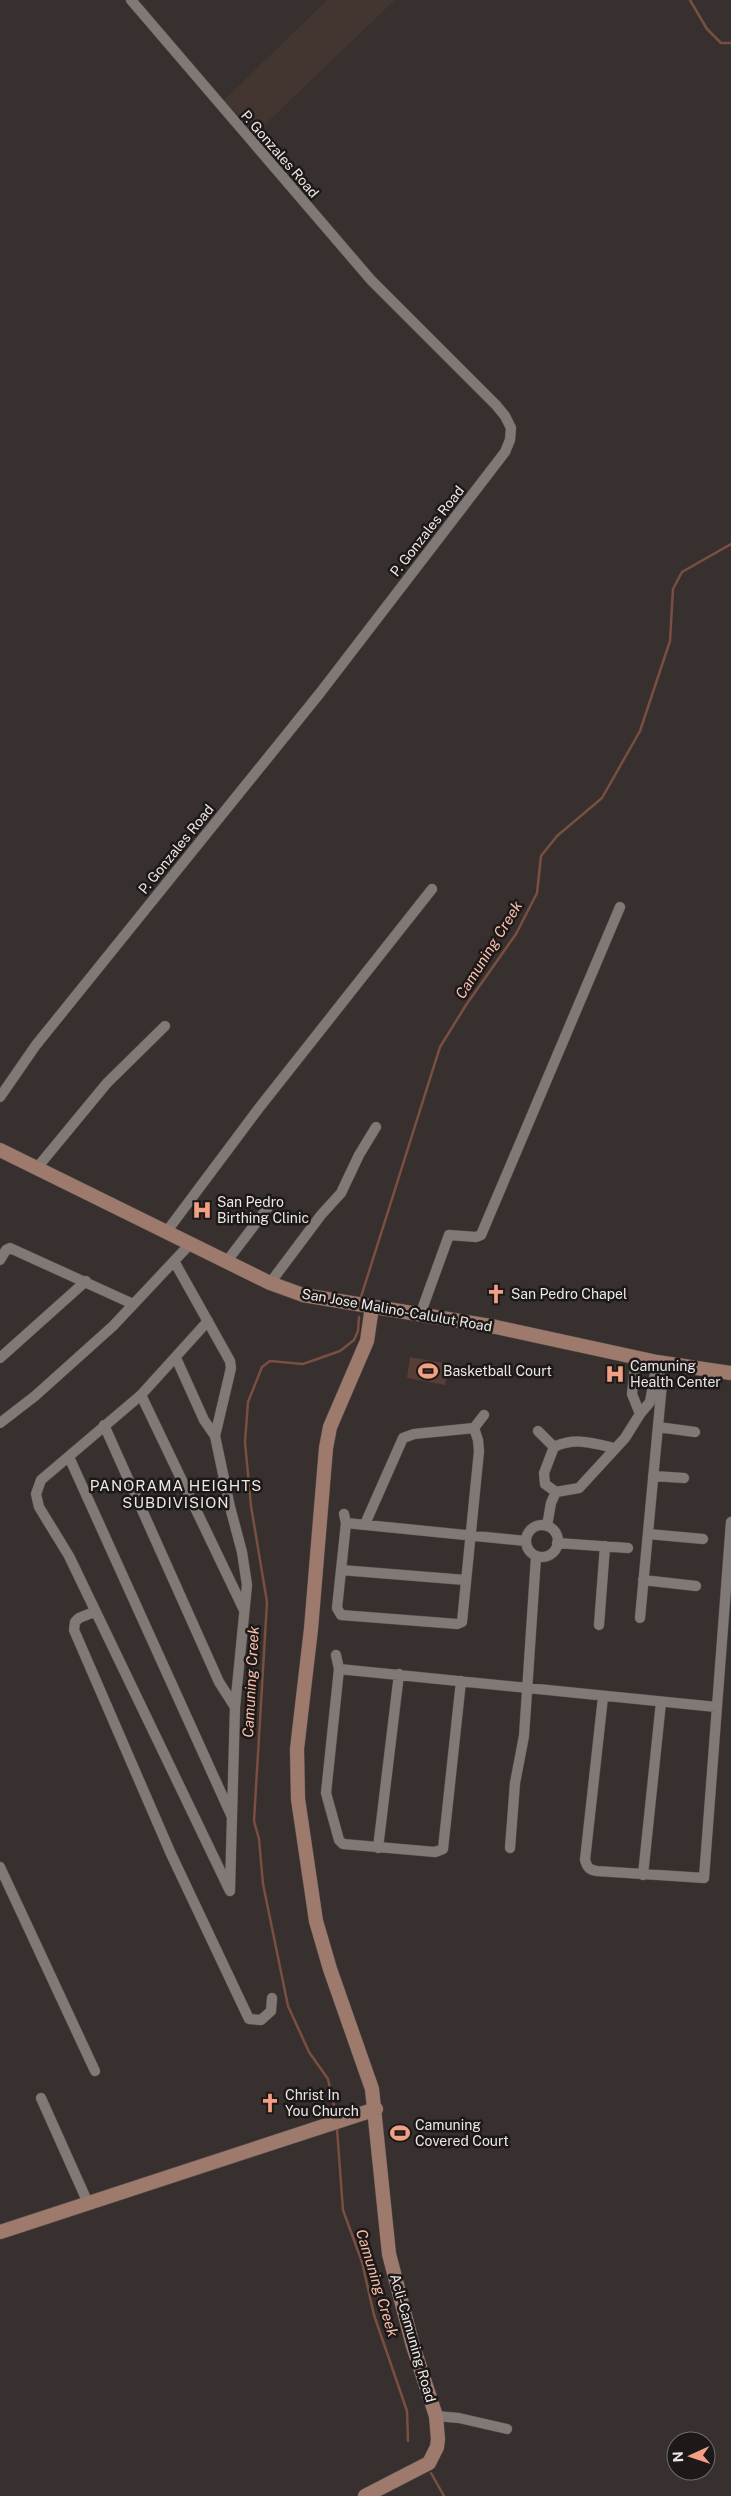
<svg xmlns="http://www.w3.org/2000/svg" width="731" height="2496" viewBox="0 0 731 2496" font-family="'Public Sans',sans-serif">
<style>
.built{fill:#433530}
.green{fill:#573d35}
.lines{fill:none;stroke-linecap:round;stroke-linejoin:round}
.stream{stroke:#794f41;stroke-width:2.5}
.street-casing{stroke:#554e4c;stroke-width:11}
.secondary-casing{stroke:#554e4c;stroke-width:15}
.street{stroke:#817976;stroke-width:10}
.secondary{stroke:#9e7a6d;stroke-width:14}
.labels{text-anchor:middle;stroke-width:5;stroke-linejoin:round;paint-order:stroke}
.street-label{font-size:14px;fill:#ede8e6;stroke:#1c1918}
.poi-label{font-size:14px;fill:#ede8e6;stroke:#1c1918;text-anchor:start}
.water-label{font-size:15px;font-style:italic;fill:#fabfac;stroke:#1c1918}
.neighbourhood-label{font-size:15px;letter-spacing:1px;fill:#ede8e6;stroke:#1c1918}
</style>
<rect width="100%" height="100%" fill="#37302e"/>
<path class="built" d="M327,0H395L255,134L224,100Z"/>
<path class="green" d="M410,1357L449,1364L445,1385L407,1378Z"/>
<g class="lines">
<path class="stream" d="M690,0L707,29L721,43H731
M360,1300L440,1047L466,1005L516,934L537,893L541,856L557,836L602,798L640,731L670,641L673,589L682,572L731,544
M335,2111L328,2079L309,2052L288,2006L263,1884L259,1839L254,1821L267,1602L251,1506L245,1442L248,1402L262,1367L270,1361L303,1364L340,1351L354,1340L358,1331L359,1317
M337,2129L343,2210L362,2262L374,2315L407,2411L408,2441
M431,2473L444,2496"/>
<defs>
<path id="street" d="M0,1097L36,1045L320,693L505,452L510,440L511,428L505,416L496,405L371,280L131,0
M36,1169L107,1083L165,1026
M167,1231L259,1108L432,889
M0,1260L6,1250L10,1248L133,1304
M174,1261L230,1361L231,1368L215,1436L230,1507L242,1552L247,1585L235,1707L230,1889
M227,1261L272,1202
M270,1283L321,1215L341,1193L359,1155L376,1127
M420,1315L449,1235L476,1237L481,1235L620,907
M208,1321L141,1395L41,1480L36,1494L39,1507L69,1556L230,1891
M636,1357L632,1394L640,1414
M0,1358L86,1281
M176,1358L204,1420L215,1436
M141,1395L244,1610
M0,1423L35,1396L113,1326L191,1243
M104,1425L219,1682L235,1707
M658,1427L695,1432
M538,1431L554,1447
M69,1457L232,1817
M653,1476L684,1478
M556,1492L545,1484L544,1473L554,1447C575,1437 593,1443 614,1448
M344,1514L346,1523L526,1541
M346,1523L337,1608L341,1615L457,1624L462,1622L479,1451L478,1440L474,1428
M365,1524L403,1438L414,1434L474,1428L484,1415
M526 1541a16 16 0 1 1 32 0a16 16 0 1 1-32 0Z
M547,1526L551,1503L556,1492L579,1488L625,1438L640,1414L650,1402L657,1362
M648,1534L703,1539
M557,1543L628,1548
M341,1570L465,1580
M643,1580L696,1586
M94,1612L79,1618L75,1622L74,1630L171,1854L249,2019L261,2020L271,2011L272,1998
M640,1618L664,1362
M599,1625L605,1546
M336,1655L339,1669L326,1793L339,1840L343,1844L435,1852L443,1849L461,1681
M339,1669L716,1707
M603,1697L585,1860C587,1867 589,1870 597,1871L704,1878L731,1522
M378,1848L399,1674
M510,1848L515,1783L524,1736L536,1557
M0,1867L95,2071
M643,1875L661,1702
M41,2098L88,2203
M436,2416L459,2418L507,2429"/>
<path id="secondary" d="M0,1150L270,1283L303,1295L496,1327L657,1362L731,1373
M0,2232L376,2109
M365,2496L429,2463L437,2447L438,2439L436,2416L413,2346L389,2254L372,2089L330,1969L316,1921L298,1799L297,1749L311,1629L326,1448L330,1427L367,1341L372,1307"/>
</defs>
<use href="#street" class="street-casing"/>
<use href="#secondary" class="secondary-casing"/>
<use href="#street" class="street"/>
<use href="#secondary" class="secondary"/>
</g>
<defs>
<symbol id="hospital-bare" viewBox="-9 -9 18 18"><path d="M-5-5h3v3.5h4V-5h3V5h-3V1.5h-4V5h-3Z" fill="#f39f84" stroke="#1c1918" stroke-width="2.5" paint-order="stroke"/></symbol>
<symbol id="church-bare" viewBox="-9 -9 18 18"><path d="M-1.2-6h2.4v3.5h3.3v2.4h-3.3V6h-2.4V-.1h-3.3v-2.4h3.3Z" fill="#f39f84" stroke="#1c1918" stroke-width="2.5" paint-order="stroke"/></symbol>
<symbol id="stadium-bare" viewBox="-9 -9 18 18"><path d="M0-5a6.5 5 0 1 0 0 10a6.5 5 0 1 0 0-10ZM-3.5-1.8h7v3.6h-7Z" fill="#f39f84" stroke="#1c1918" stroke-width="2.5" paint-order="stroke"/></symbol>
</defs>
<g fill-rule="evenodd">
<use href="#hospital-bare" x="188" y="1196" width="28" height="28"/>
<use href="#church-bare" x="482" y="1280" width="28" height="28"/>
<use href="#stadium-bare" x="414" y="1357" width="28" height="28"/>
<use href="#hospital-bare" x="601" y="1360" width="28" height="28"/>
<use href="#church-bare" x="256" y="2089" width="28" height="28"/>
<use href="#stadium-bare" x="386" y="2119" width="28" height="28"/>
</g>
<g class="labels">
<g class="street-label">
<text transform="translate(280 154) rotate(49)" y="5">P. Gonzales Road</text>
<text transform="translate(427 531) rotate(-52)" y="5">P. Gonzales Road</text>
<text transform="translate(176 849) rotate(-51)" y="5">P. Gonzales Road</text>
<text transform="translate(397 1310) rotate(10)" y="5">San Jose Malino-Calulut Road</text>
<text transform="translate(413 2338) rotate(74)" y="5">Acli-Camuning Road</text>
</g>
<g class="poi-label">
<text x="217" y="1207">San Pedro<tspan x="217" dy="16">Birthing Clinic</tspan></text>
<text x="511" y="1299">San Pedro Chapel</text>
<text x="630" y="1371">Camuning<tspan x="630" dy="16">Health Center</tspan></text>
<text x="443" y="1376">Basketball Court</text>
<text x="285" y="2100">Christ In<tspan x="285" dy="16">You Church</tspan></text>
<text x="415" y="2130">Camuning<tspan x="415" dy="16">Covered Court</tspan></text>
</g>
<g class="water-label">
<text transform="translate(489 950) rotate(-58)" y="5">Camuning Creek</text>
<text transform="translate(251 1682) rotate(-87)" y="5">Camuning Creek</text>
<text transform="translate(377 2283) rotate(73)" y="5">Camuning Creek</text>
</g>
<g class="neighbourhood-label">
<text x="176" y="1491">PANORAMA HEIGHTS<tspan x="176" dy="17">SUBDIVISION</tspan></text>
</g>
</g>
<g transform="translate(691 2456) rotate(267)"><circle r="24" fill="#1c1918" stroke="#706c6a"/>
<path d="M0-4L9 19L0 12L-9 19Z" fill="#f39f84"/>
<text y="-8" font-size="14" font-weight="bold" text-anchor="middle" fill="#ede8e6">N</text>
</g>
</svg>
